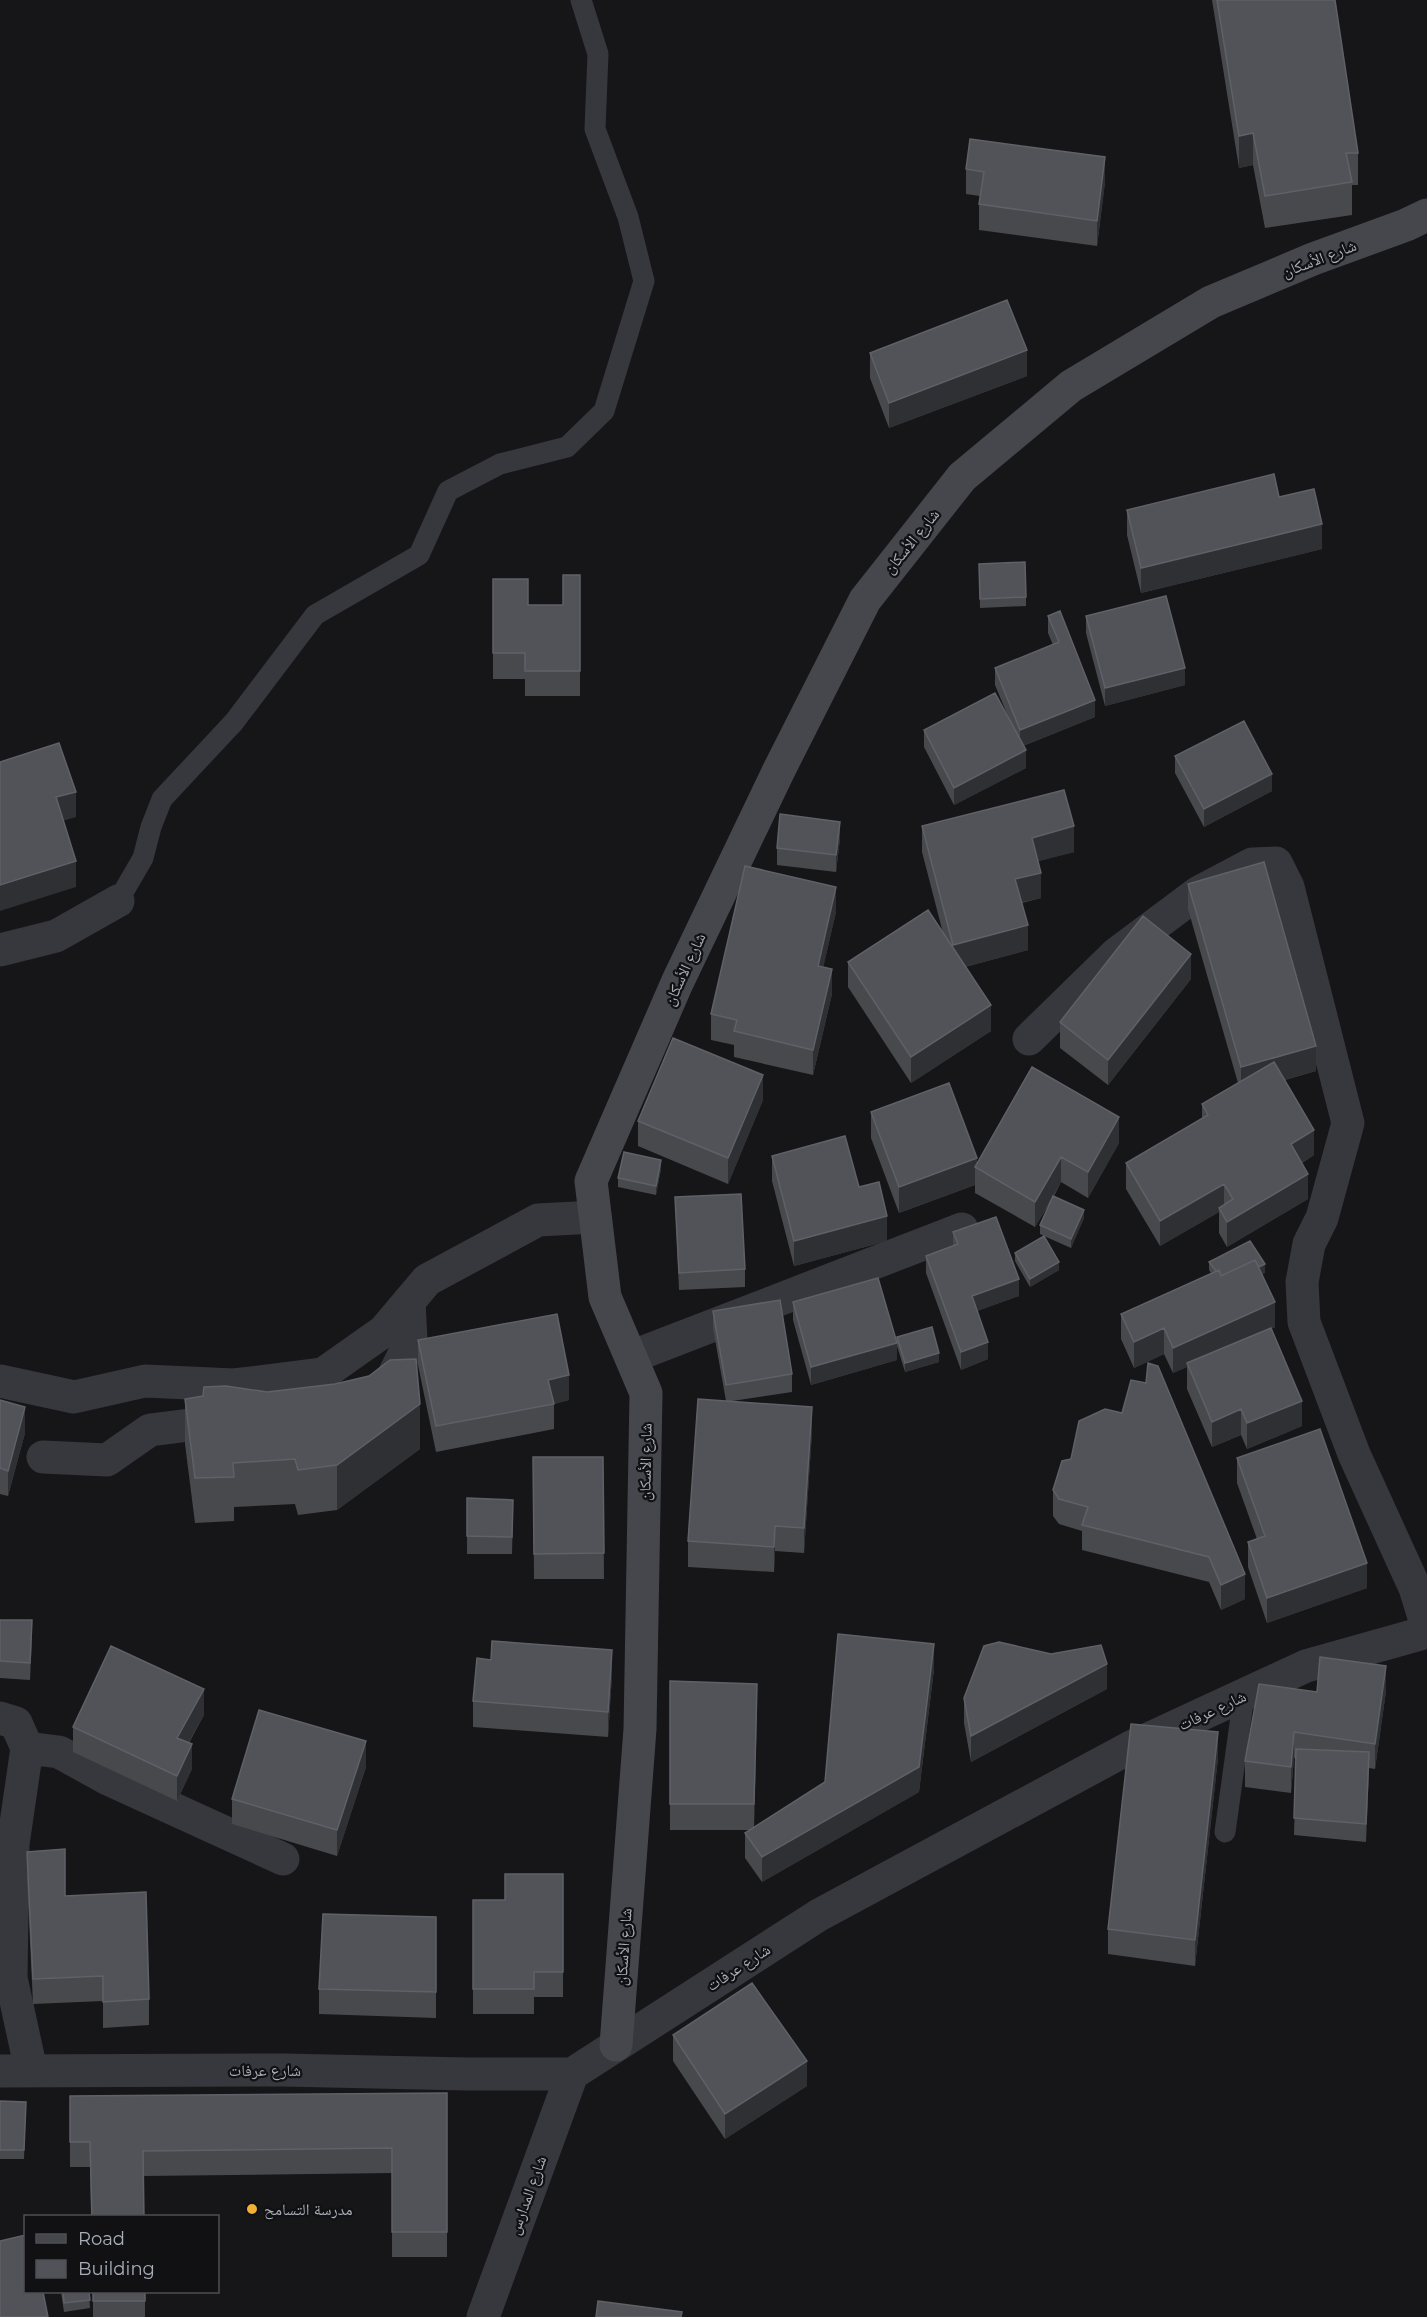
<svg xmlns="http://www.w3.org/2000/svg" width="1427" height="2317" viewBox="0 0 1427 2317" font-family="Montserrat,'Noto Naskh Arabic',sans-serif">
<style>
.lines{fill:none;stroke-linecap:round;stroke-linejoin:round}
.lane{stroke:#37383d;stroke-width:21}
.street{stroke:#37383d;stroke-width:33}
.secondary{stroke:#45474d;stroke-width:33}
.wall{fill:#47494d}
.shaded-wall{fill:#2f3033}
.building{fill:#525359;stroke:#5f6168;stroke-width:1.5}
.poi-dot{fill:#f2b134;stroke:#111113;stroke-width:2}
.labels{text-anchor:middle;stroke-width:4.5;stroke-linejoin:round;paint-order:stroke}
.street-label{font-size:16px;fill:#a8adb8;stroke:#111113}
.poi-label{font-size:16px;fill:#a8adb8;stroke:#111113;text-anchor:start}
</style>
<rect width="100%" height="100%" fill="#161618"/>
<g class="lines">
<path class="lane" d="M118,901L143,858L151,827L162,799L234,722L315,615L419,555L448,491L500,464L567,447L604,411L644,281L628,217L595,129L598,54L581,0
M1225,1832L1244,1695"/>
<path class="street" d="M0,950L56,936L118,901
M1029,1039L1116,954L1199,892L1252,864L1276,863L1288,887L1348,1123L1322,1218L1309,1244L1302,1282L1304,1322L1354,1454L1415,1588L1427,1627
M631,1357L962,1229
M0,1381L74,1397L145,1381L234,1385L323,1374L384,1331L427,1280L538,1220L595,1217
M378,1396L384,1395L411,1340L409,1301
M43,1457L107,1460L150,1430L229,1420
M0,1718L16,1723L27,1748L13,1844L11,1978L31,2070
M27,1748L59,1752L108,1779L283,1859
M0,2071L283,2070L467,2074H572L819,1915L1131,1747L1306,1666L1427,1632
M483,2317L572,2074"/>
<path class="secondary" d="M616,2045L640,1729L646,1393L605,1297L591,1181L677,983L779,770L865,600L962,477L1071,386L1211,302L1313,259L1406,225L1427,215"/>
</g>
<path class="wall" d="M1212,0H1335L1358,153V185H1352V215L1265,228L1253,165L1239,168Z
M966,169L1105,182L1097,246L979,230V204L980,196L966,194Z
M870,353L1027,376L889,428L870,378Z
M1279,497L1322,549L1141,593L1127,535V510Z
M979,564L1026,597V606L980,608Z
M580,575V696H525V679H493V579L528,605H563Z
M1048,616L1095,717L1023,746L1026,768L954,805L924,747V730L1010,721L995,685V668L1053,645L1048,633Z
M1086,616L1185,685L1105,706L1086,633Z
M1175,756L1272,791L1204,827L1175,773Z
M922,826L1074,852L1038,861L1041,898L1022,903L1028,950L965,967L991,1031L911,1083L848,987V962L943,933L922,852Z
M840,839L836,872L777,865V848Z
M1188,884L1316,1071L1285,1080L1314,1155L1302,1163L1308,1199L1227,1247L1219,1233V1212L1160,1246L1126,1189V1163L1202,1119V1104L1238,1083L1188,909Z
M836,912L823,967L832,994L813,1075L734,1057V1045L711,1040V1014Z
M1191,979L1108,1085L1060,1048V1022Z
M763,1100L728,1184L638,1146V1121Z
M871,1112L977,1163L1119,1143L1088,1198L1061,1182L1054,1196L1084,1218L1071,1248L1044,1236L1059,1270L1030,1287L1015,1261V1253L1044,1236L1040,1234V1225L1052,1199L1035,1227L975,1193V1185L899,1213L871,1138Z
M772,1156L859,1187L887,1241L794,1266L772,1181Z
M661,1169L656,1195L618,1187V1178Z
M675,1197L745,1269V1287L679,1290Z
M953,1232L1019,1296L977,1311L988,1359L961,1370L926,1273V1256L953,1246Z
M1209,1262L1265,1273L1262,1274L1275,1327L1271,1329L1302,1426L1247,1449L1241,1435L1212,1447L1187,1389V1367L1173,1373L1164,1354L1134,1368L1121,1339V1314L1211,1273L1209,1270Z
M793,1302L897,1360L811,1385L793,1320Z
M713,1311L792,1374V1392L732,1401L812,1432L804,1553L775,1551L774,1572L688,1567V1541L726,1401L713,1328Z
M897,1337L939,1362L905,1372L897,1346Z
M418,1340L569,1400L554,1404V1429L436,1452L418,1365Z
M185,1399L420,1449L337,1510L298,1515L295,1504L234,1507V1521L195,1523L185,1444Z
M0,1400L25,1433L8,1496L0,1494Z
M1105,1409L1245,1599L1221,1610L1209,1582L1082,1550V1531L1059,1524L1053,1516V1490L1071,1459Z
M533,1457H603L604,1579H534Z
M1237,1458L1367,1588L1267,1623L1248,1567V1542L1257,1539L1237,1483Z
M513,1517L512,1554H467V1536Z
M0,1620L32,1637L30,1680L0,1678Z
M491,1660L612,1675L608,1737L473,1727V1701Z
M934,1669L919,1792L762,1882L745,1858V1833L750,1830H670V1681L757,1709L754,1827L825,1782Z
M1107,1689L971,1762L964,1723V1698Z
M1386,1691L1375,1769L1369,1768L1366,1842L1294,1835L1296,1758H1294L1291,1793L1245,1787V1761L1317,1692Z
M204,1715L189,1743L192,1769L177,1801L73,1752V1727Z
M1218,1758L1195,1966L1108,1954V1929Z
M366,1767L337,1856L232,1824V1799Z
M27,1852L65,1896L149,1999V2025L103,2028V2001L33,2004L27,1877Z
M563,1874V1997H534V2014H473V1900H505Z
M436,1917V2018L319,2014V1989Z
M673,2035L807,2086L725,2139L673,2061Z
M447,2093V2257H392V2173L143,2176L144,2217H91L90,2167H70V2096Z
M0,2101L26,2102L24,2159H0Z
M61,2292H89L90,2308L64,2312Z
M93,2292H145V2317H93Z"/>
<path class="shaded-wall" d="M1253,133V165L1239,168V136Z
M1105,157V182L1097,246V221Z
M1027,350V376L889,428V403Z
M1322,524V549L1141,593V568Z
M1185,668V685L1105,706V688Z
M1095,700V717L1020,747V730Z
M1026,750V768L954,805V788Z
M1272,774V791L1204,827V809Z
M76,792V817L56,823V797Z
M840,822V839L836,872V855Z
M1074,826V852L1032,863V838Z
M76,861V887L0,911V885Z
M1041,873V898L1015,904V879Z
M836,887V912L818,991V966Z
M1028,925V950L953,970V945Z
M1191,954V979L1108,1085V1060Z
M832,969V994L813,1075V1050Z
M991,1005V1031L911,1083V1057Z
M1316,1046V1071L1241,1092V1067Z
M763,1075V1100L728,1184V1158Z
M1119,1117V1143L1088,1198V1172Z
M1314,1130V1155L1291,1169V1144Z
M1061,1157V1182L1035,1227V1202Z
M977,1158V1168L975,1167V1185L899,1213V1187Z
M661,1160V1169L656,1195V1186Z
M1308,1174V1199L1227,1247V1222Z
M1224,1184V1209L1219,1208V1212L1160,1246V1221Z
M1084,1210V1218L1071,1248V1239Z
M887,1216V1241L794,1266V1241Z
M1059,1262V1270L1030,1287V1279Z
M1265,1264V1273L1224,1293V1284Z
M1019,1279V1296L972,1313V1296Z
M1275,1302V1327L1189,1366L1187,1363V1367L1173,1373V1348Z
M1164,1328V1354L1134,1368V1342Z
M988,1342V1359L961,1370V1352Z
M897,1343V1360L811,1385V1367Z
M939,1353V1362L905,1372V1363Z
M569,1375V1400L554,1404L548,1380Z
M1302,1401V1426L1247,1449V1423Z
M420,1404V1449L337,1510V1465Z
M25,1407V1433L8,1496V1471Z
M812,1407V1432L804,1553V1528Z
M1241,1409V1435L1212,1447V1422Z
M775,1526V1551L774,1572V1547Z
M1367,1563V1588L1267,1623V1598Z
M1245,1574V1599L1221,1610V1585Z
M32,1620V1637L30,1680V1663Z
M934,1644V1669L919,1792L762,1882V1857L919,1767Z
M612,1650V1675L608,1737V1712Z
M1107,1664V1689L971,1762V1736Z
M1386,1666V1691L1375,1769V1744Z
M757,1684V1709L754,1830V1804Z
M204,1689V1715L177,1763V1738Z
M1218,1732V1758L1195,1966V1940Z
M1294,1732V1758L1291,1793V1767Z
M366,1741V1767L337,1856V1830Z
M192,1744V1769L177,1801V1776Z
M1369,1752V1769L1366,1842V1824Z
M807,2061V2086L725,2139V2114Z"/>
<path class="building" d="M1217,0H1335L1358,153H1346L1352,182L1265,196L1253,133L1239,136Z
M970,139L1105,157L1097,221L979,204L984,172L966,169Z
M1007,300L1027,350L889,403L870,353Z
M1274,474L1279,497L1314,489L1322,524L1141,568L1127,510Z
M1025,562L1026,597L980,599L979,564Z
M563,575H580V671H525V653H493V579H528V605H563Z
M1166,596L1185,668L1105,688L1086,616Z
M1060,611L1095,700L1020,730L995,668L1059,642L1048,616Z
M995,693L1026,750L954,788L924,730Z
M1244,721L1272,774L1204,809L1175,756Z
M59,743L76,792L56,797L76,861L0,885V762Z
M1064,790L1074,826L1032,838L1041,873L1015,879L1028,925L953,945L922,826Z
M780,814L840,822L836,855L777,848Z
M1264,862L1316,1046L1241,1067L1188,884Z
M745,866L836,887L818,966L832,969L813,1050L734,1031L737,1020L711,1014Z
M928,910L991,1005L911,1057L848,962Z
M1143,916L1191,954L1108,1060L1060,1022Z
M673,1038L763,1075L728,1158L638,1121Z
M1274,1062L1314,1130L1291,1144L1308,1174L1227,1222L1219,1208L1233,1199L1224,1184L1160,1221L1126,1163L1208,1115L1202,1104Z
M1032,1067L1119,1117L1088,1172L1061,1157L1035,1202L975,1167Z
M949,1083L977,1158L899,1187L871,1112Z
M845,1136L859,1187L879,1182L887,1216L794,1241L772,1156Z
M624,1152L661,1160L656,1186L618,1178Z
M741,1194L745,1269L679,1273L675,1197Z
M1053,1196L1084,1210L1071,1239L1040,1225Z
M996,1217L1019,1279L972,1296L988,1342L961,1352L926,1256L958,1244L953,1232Z
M1044,1236L1059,1262L1030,1279L1015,1253Z
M1250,1241L1265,1264L1259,1267L1255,1260L1221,1276L1219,1270L1216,1271L1209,1262Z
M1255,1260L1275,1302L1173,1348L1164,1328L1134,1342L1121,1314L1219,1270L1221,1276Z
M878,1278L897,1343L811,1367L793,1302Z
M780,1300L792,1374L726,1385L713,1311Z
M557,1314L569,1375L548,1380L554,1404L436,1426L418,1340Z
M932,1327L939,1353L905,1363L897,1337Z
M1271,1328L1302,1401L1247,1423L1241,1409L1212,1422L1187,1363Z
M416,1359L420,1404L337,1465L298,1470L295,1459L233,1463L234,1477L195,1478L185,1399L203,1396L204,1387L226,1386L267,1392L335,1384L369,1376L390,1360Z
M1148,1363L1158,1366L1245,1574L1221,1585L1209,1557L1082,1525L1088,1507L1059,1499L1053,1490L1062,1461L1071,1459L1079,1421L1105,1409L1122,1413L1131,1380L1146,1383Z
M698,1399L812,1407L804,1528L775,1526L774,1547L688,1541Z
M0,1400L25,1407L8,1471L0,1468Z
M1320,1429L1367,1563L1267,1598L1248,1542L1265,1536L1237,1458Z
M533,1457H603L604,1553L534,1554Z
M467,1498L513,1500L512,1537L467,1536Z
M0,1620H32L30,1663L0,1661Z
M838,1634L934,1644L919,1767L762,1857L745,1833L825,1782Z
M492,1641L612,1650L608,1712L473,1701L477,1658L491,1660Z
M999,1642L1051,1654L1101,1645L1107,1664L971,1736L964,1698L984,1646Z
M111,1646L204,1689L177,1738L192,1744L177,1776L73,1727Z
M1320,1657L1386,1666L1375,1744L1294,1732L1291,1767L1245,1761L1259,1684L1317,1692Z
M670,1681L757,1684L754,1804H670Z
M259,1710L366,1741L337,1830L232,1799Z
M1131,1724L1218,1732L1195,1940L1108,1929Z
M1296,1749L1369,1752L1366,1824L1294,1818Z
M65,1849V1896L146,1892L149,1999L103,2002V1976L33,1979L27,1852Z
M505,1874H563V1972H534V1989H473V1900H505Z
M323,1914L436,1917V1992L319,1989Z
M752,1983L807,2061L725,2114L673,2035Z
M447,2093V2232H392V2148L143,2151L144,2217H92L90,2142H70V2096Z
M0,2101L26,2102L24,2150H0Z
M26,2235V2292H43L48,2317H0V2241Z
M63,2292H89L90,2300L64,2303Z
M93,2292H145V2301H93Z
M598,2301L682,2312L681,2317H596Z"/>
<circle class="poi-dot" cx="252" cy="2209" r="6"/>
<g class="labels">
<g class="street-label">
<text transform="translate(1319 258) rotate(-21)" y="6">شارع الأسكان</text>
<text transform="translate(911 541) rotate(-51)" y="6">شارع الأسكان</text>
<text transform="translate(684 969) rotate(-65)" y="6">شارع الأسكان</text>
<text transform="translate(645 1462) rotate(-89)" y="6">شارع الأسكان</text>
<text transform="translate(1212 1710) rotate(-25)" y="6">شارع عرفات</text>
<text transform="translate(623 1947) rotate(-86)" y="6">شارع الأسكان</text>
<text transform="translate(738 1967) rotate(-33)" y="6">شارع عرفات</text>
<text x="265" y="2076">شارع عرفات</text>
<text transform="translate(527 2195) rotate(-70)" y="6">شارع المدارس</text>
</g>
<g class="poi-label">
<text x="264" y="2215">مدرسة التسامح</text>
</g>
</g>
<rect x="24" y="2215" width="195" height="78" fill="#111113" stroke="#4d4f55" stroke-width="1.5"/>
<rect x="36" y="2234" width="30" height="9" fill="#45474d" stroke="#4d4f55" stroke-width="1.5"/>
<text x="78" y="2245" font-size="18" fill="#a8adb8">Road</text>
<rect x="36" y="2260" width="30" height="18" fill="#525359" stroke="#4d4f55" stroke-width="1.5"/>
<text x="78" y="2275" font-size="18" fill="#a8adb8">Building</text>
</svg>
